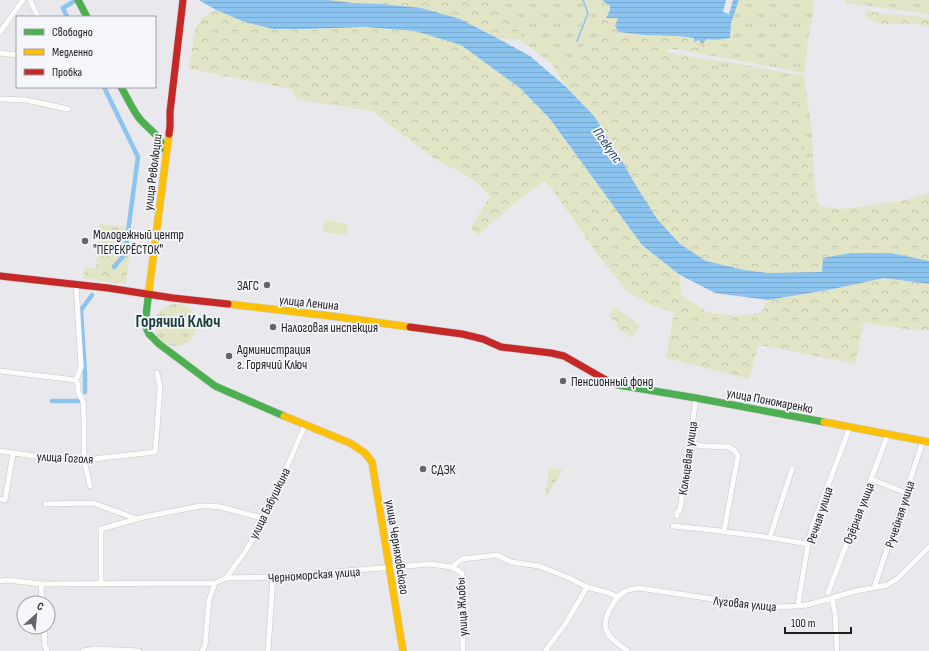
<svg xmlns="http://www.w3.org/2000/svg" width="929" height="651" viewBox="0 0 929 651" font-family="'Sofia Sans Condensed',sans-serif">
<style>
.grass{fill:url(#grass-tufts)}
.forest{fill:url(#forest-crowns)}
.pitch{fill:#e2e4c6}
.water{fill:url(#water-rules)}
.lines{fill:none;stroke-linecap:round;stroke-linejoin:round}
.stream{stroke:#8bc4ef;stroke-width:1.5}
.canal{stroke:#8bc4ef;stroke-width:4.5}
.street-casing{stroke:#c7c7ca;stroke-width:6}
.fast-casing{stroke:#c7c7ca;stroke-width:8}
.slow-casing{stroke:#c7c7ca;stroke-width:8}
.jam-casing{stroke:#c7c7ca;stroke-width:8}
.street{stroke:#fcfcfc;stroke-width:5}
.fast{stroke:#4caf50;stroke-width:7}
.slow{stroke:#ffc107;stroke-width:7}
.jam{stroke:#c62828;stroke-width:7}
.poi-dot{fill:#666669;stroke:#f5f6fb;stroke-width:1.5}
.labels{text-anchor:middle;stroke-width:3.5;stroke-linejoin:round;paint-order:stroke}
.street-label{font-size:13px;fill:#202022;stroke:#f5f6fb}
.poi-label{font-size:13px;fill:#202022;stroke:#f5f6fb;text-anchor:start}
.water-label{font-size:14px;font-style:italic;fill:#1a3c55;stroke:#f5f6fb}
.district-label{font-size:17px;font-weight:bold;fill:#1a3c3a;stroke:#f5f6fb}
</style>
<defs>
<pattern id="grass-tufts" width="24" height="20" patternUnits="userSpaceOnUse"><rect width="24" height="20" fill="#e2e4c6"/><path d="M3 7l-1-3M5 7V3M7 7l1-3M15 17l-1-3M17 17v-4M19 17l1-3" fill="none" stroke="#c2c3aa"/></pattern>
<pattern id="forest-crowns" width="20" height="18" patternUnits="userSpaceOnUse"><rect width="20" height="18" fill="#e2e4c6"/><path d="M2 6a3 3 0 1 1 6 0M12 15a3 3 0 1 1 6 0" fill="none" stroke="#c2c3aa"/></pattern>
<pattern id="water-rules" width="6" height="5" patternUnits="userSpaceOnUse"><rect width="6" height="5" fill="#8bc4ef"/><path d="M0 2.5h6" fill="none" stroke="#78a8cd"/></pattern>
</defs>
<rect width="100%" height="100%" fill="#e9e9ed"/>
<path class="grass" d="M494,0H596L599,8L604,10L608,30L603,39L583,46L569,65L551,63L520,40L521,26Z
M739,0H809L815,2L808,40L805,71L801,73L785,69L691,52L704,48L699,45H691L692,38L705,42L707,39L715,40L730,38L731,23Z
M846,0H929V14L846,3Z
M698,58L733,63L804,76L812,134L815,187L819,206L811,204L808,167L793,79L701,64Z
M155 325a21 21 0 1 1 42 0a21 21 0 1 1-42 0Z"/>
<path class="forest" d="M328,0H494L522,26L520,40L497,38L460,19L381,4L353,3Z
M596,0H602L610,6V10L606,17L618,18L619,32L644,35L678,36L692,38L691,45H699L705,48L691,52L683,50L668,49L667,52L698,58L702,64L793,79L808,167L811,204L825,207L842,209L902,201L929,193V261L891,253L822,272L768,273L744,270L706,261L680,244L657,219L635,184L620,157L594,116L565,86L551,63L569,65L583,46L603,39L602,32L607,30L600,25L599,16L604,10L599,8Z
M216,10L245,22L305,29L365,27L415,31L461,45L520,88L550,119L642,245L680,275L681,295L709,313L741,316L762,312L768,300L833,289L884,278L929,284V330H910L864,322L855,364L759,345L749,379L666,358L674,312L651,305L627,291L600,258L553,190L545,181C521,197 499,216 477,236L471,227L490,196L472,179L464,174L436,160L372,111L296,99L292,89L189,69L195,29L203,17Z
M866,10L882,14L903,15L929,18V27C925,26 921,25 917,24C899,23 879,28 865,16Z
M100,224L132,227L126,284L83,278L85,267L96,268Z
M615,307L640,326L631,338L616,327L618,324L608,316Z
M549,468L563,470L545,498Z"/>
<path class="pitch" d="M324,220L348,224L346,235L323,232Z"/>
<path class="water" d="M199,0H328L353,3L381,4L421,8L460,19L497,38L530,56L565,86L594,116L620,157L635,184L657,219L680,244L706,261L744,270L768,273L822,272L823,258L851,253H891L929,261V284L884,278L833,289L768,300L715,293L680,275L642,245L550,119L520,88L461,45L415,31L365,27L305,29H273L245,22L216,10Z
M602,0H726L723,12L729,14L733,0H739L731,23L730,38L715,40L707,39L702,44L699,40L694,42V38L678,36L644,35L619,32L615,26L618,18H606L610,10V6Z"/>
<g class="lines">
<path class="stream" d="M577,41L588,13L583,0"/>
<path class="canal" d="M67,17L63,8L73,2
M104,87L138,157L125,254L114,267
M85,392V375L81,310L92,295
M52,401H79"/>
<defs>
<path id="street" d="M30,0L38,17
M0,32L23,0
M0,53L17,55
M0,99L26,100L68,109
M76,284L81,367L76,380L78,385V392L83,401L84,421V460L90,486
M0,371L76,380
M689,443L703,446L729,447L734,450L738,456L724,531
M0,451L48,458L84,460L155,452L157,430L160,387L157,373
M871,479L906,493
M0,499L5,500L13,453
M45,504L93,503L137,519
M677,516V512L680,510L696,398
M673,526C718,530 763,536 808,544
M770,537L792,469
M452,567L462,573L463,651
M226,578L245,552L254,537L290,460L305,425
M0,581L9,580L41,584L215,583L226,578L273,577L430,564L452,567L462,559L497,555L511,562L539,566L567,577L587,587L609,593L618,597
M41,584L42,603
M101,584V529L144,517L200,506H210L221,507L262,518
M874,588L923,441
M828,593L888,434
M832,598L835,613L837,649
M798,605L808,544L812,527L850,427
M44,627L45,646L47,651
M83,651L95,649L139,651
M202,651L205,646L209,600L215,583
M268,651L273,577
M545,651L566,623L587,587
M628,651C620,645 609,639 606,629C602,619 615,597 624,592C629,589 634,589 639,588L713,599L782,607L807,605L856,591L887,585L898,578L929,547"/>
<path id="fast" d="M78,0L87,17
M121,87C127,97 132,109 139,118C148,129 160,135 165,150
M149,290L145,325L149,334L159,344L215,386L284,416
M606,380L618,385L696,398L824,422"/>
<path id="slow" d="M149,290L169,134
M228,304L339,317L410,327
M284,416L350,443L365,453L372,462L403,651
M824,422L929,442"/>
<path id="jam" d="M169,134L170,126V112L183,0
M0,276L108,288L173,298L228,304
M410,327L462,334L483,339L501,347L551,353L564,356L606,380"/>
</defs>
<use href="#street" class="street-casing"/>
<use href="#fast" class="fast-casing"/>
<use href="#slow" class="slow-casing"/>
<use href="#jam" class="jam-casing"/>
<use href="#street" class="street"/>
<use href="#fast" class="fast"/>
<use href="#slow" class="slow"/>
<use href="#jam" class="jam"/>
</g>
<g class="poi-dot">
<circle cx="85" cy="241" r="4"/>
<circle cx="267" cy="285" r="4"/>
<circle cx="273" cy="327" r="4"/>
<circle cx="229" cy="356" r="4"/>
<circle cx="563" cy="381" r="4"/>
<circle cx="423" cy="469" r="4"/>
</g>
<g class="labels">
<g class="street-label">
<text transform="translate(152 172) rotate(-83)" y="5">улица Революции</text>
<text transform="translate(309 302) rotate(6)" y="5">улица Ленина</text>
<text transform="translate(770 400) rotate(11)" y="5">улица Пономаренко</text>
<text transform="translate(65 457) rotate(3)" y="5">улица Гоголя</text>
<text transform="translate(687 458) rotate(-82)" y="5">Кольцевая улица</text>
<text transform="translate(269 503) rotate(-64)" y="5">улица Бабушкина</text>
<text transform="translate(858 513) rotate(-69)" y="5">Озёрная улица</text>
<text transform="translate(899 514) rotate(-72)" y="5">Ручейная улица</text>
<text transform="translate(819 515) rotate(-72)" y="5">Речная улица</text>
<text transform="translate(398 547) rotate(81)" y="5">улица Черняховского</text>
<text transform="translate(314 574) rotate(-4)" y="5">Черноморская улица</text>
<text transform="translate(745 603) rotate(6)" y="5">Луговая улица</text>
<text transform="translate(461 607) rotate(-93)" y="5">улица Жлобы</text>
</g>
<g class="poi-label">
<text x="93" y="239">Молодежный центр<tspan x="93" dy="15">"ПЕРЕКРЁСТОК"</tspan></text>
<text x="259" y="290" text-anchor="end">ЗАГС</text>
<text x="281" y="332">Налоговая инспекция</text>
<text x="237" y="354">Администрация<tspan x="237" dy="15">г. Горячий Ключ</tspan></text>
<text x="571" y="386">Пенсионный фонд</text>
<text x="431" y="474">СДЭК</text>
</g>
<g class="water-label">
<text transform="translate(608 145) rotate(55)" y="5">Псекупс</text>
</g>
<g class="district-label">
<text x="178" y="327">Горячий Ключ</text>
</g>
</g>
<rect x="16" y="16" width="140" height="72" fill="#f5f6fb" stroke="#a0a0a4"/>
<rect x="24" y="29" width="20" height="6" fill="#4caf50" stroke="#a0a0a4"/>
<text x="52" y="36" font-size="12" fill="#202022">Свободно</text>
<rect x="24" y="49" width="20" height="6" fill="#ffc107" stroke="#a0a0a4"/>
<text x="52" y="56" font-size="12" fill="#202022">Медленно</text>
<rect x="24" y="69" width="20" height="6" fill="#c62828" stroke="#a0a0a4"/>
<text x="52" y="76" font-size="12" fill="#202022">Пробка</text>
<g transform="translate(36 615) rotate(27)"><circle r="19" fill="#f5f6fb" stroke="#a0a0a4"/>
<path d="M0-3L7 15L0 10L-7 15Z" fill="#666669"/>
<text y="-6" font-size="11" font-weight="bold" text-anchor="middle" fill="#202022">С</text>
</g>
<path d="M785 627v6h66v-6" fill="none" stroke="#202022" stroke-width="2"/>
<text x="791" y="627" font-size="12" fill="#202022" stroke="#f5f6fb" stroke-width="3" paint-order="stroke">100 m</text>
</svg>
